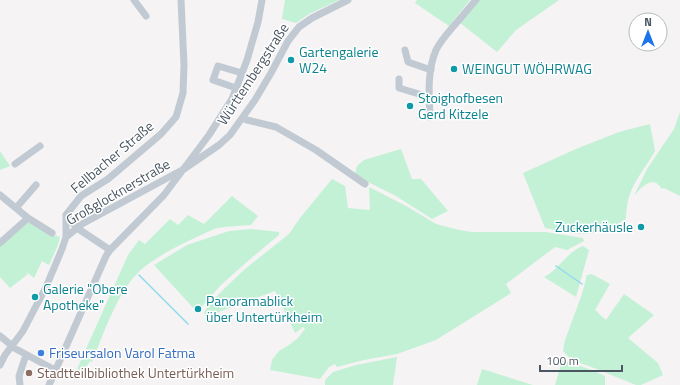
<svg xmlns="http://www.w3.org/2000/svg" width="680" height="385" viewBox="0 0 680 385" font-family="'Titillium Web',sans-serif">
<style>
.green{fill:#c3f1d5}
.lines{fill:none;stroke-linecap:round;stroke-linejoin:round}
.stream{stroke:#90daee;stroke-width:1.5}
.minor{stroke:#c1cad2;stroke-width:7}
.culture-dot{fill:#0f9aa8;stroke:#fff;stroke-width:1.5}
.shop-dot{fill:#3f7fe0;stroke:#fff;stroke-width:1.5}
.education-dot{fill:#8d6e63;stroke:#fff;stroke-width:1.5}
.labels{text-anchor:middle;stroke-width:3;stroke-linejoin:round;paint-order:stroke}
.culture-label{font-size:14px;fill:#0d838f;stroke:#fff;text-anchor:start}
.street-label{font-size:14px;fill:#4a5661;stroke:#fff}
.shop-label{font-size:14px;fill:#366cbe;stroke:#fff;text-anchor:start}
.education-label{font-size:14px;fill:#785e54;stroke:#fff;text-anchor:start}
</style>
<rect width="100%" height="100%" fill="#f5f3f3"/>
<path class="green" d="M285,0H339L309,14L296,23L282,19Z
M417,0H470L449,26L415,3Z
M477,0H559L516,30L497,52L459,22Z
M680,112V196L664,188L662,189C653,174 641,187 634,196L647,169L674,129Z
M650,124L655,151C645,169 629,186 627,207C626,211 626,215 626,219C613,227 598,235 582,234C571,234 556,230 545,228L523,173L576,149L619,132Z
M401,149L412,179H421L448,211L432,219L396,196L364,180L355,174L357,166L364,160Z
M0,151L10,166L0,170Z
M332,179L345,186L348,208L370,210L369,187L408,207L436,224L459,230L472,232H546L583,238L584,241L567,250L555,247L506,284L511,293L436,340L397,354L364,360L337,367L335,364L329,367L320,379L270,370L272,360L279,351L289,345L297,339L305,329L303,327L295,333L275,291L208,316L204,313L209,304L227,286L245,269L289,234L300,218Z
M232,196L258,216L251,225C241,226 229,226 218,228C212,229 206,233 201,235C181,244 148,260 134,277C114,301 104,333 92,362L90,361L77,380L73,378L128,255L139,240L145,244L170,219L178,225L188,215L204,224Z
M30,219L52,234L60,237L58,245L49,265L42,261L34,278L25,271L28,274L10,288L0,277V245Z
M251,229L279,232V235L249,260L221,285L197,312L154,265L187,245L229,231Z
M583,246L589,250L576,297L544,277C548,275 552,272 555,269C565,260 570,251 583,246Z
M592,274L610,284L595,310L606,320L624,294L654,315L628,338L658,363L663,375L641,385H636L589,366L571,360L563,351L565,340L582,294L587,275Z
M397,357L393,385H325V380L333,372L356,365Z
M562,361C578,364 592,370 605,376V385H555Z
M482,369L533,385H477Z"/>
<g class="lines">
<path class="stream" d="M556,266L582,284
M139,275L188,324"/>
<path class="minor" d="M134,0L146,16
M405,50L408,62L431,70
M399,79V88L429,97
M236,88L213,80L218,66L242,73
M430,117C429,95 427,71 436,50C440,42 446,35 452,28C460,19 468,9 476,0
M243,118L247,120L276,127L316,150L365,184
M15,164L40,146
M0,195L28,218L52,233
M16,208L36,185
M66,215L81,196L108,179L161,134L176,117L183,93L184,65L181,0
M66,215L77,228L110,250
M66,237L82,224L184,169L219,145L230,135L255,100L271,73L288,41L299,27L312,18L348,0
M0,243L28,218
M0,336L16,349L55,370
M0,365L5,355L23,331L46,287L62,249L66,237V215
M20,385L19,376L26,355
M49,385L106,256L110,250L164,195L209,135L232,99L247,60L258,22L262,0"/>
</g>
<g class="culture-dot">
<circle cx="291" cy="60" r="4"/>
<circle cx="454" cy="69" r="4"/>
<circle cx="410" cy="106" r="4"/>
<circle cx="641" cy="227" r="4"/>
<circle cx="35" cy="297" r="4"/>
<circle cx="198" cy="309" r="4"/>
</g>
<circle class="shop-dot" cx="41" cy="353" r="4"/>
<circle class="education-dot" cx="29" cy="373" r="4"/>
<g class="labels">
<g class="culture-label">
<text x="299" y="57">Gartengalerie<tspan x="299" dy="16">W24</tspan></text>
<text x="462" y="74">WEINGUT WÖHRWAG</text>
<text x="418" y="103">Stoighofbesen<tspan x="418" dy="16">Gerd Kitzele</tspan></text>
<text x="633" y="232" text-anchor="end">Zuckerhäusle</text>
<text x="43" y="294">Galerie "Obere<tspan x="43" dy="16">Apotheke"</tspan></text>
<text x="206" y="306">Panoramablick<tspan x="206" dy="16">über Untertürkheim</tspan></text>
</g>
<g class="street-label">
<text transform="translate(253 74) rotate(-57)" y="5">Württembergstraße</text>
<text transform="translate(112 157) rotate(-40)" y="5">Fellbacher Straße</text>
<text transform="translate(118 192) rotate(-30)" y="5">Großglocknerstraße</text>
</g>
<g class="shop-label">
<text x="49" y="358">Friseursalon Varol Fatma</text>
</g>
<g class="education-label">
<text x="37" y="378">Stadtteilbibliothek Untertürkheim</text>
</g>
</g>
<g transform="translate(648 32)"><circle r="19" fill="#ffffff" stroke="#b7bbc0"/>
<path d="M0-3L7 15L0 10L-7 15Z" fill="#1a73e8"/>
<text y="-6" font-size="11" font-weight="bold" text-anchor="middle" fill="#4a5661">N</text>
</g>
<path d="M540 365v6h82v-6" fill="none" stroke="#4a5661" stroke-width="2"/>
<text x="546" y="365" font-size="12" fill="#4a5661" stroke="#ffffff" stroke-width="3" paint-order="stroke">100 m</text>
</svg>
